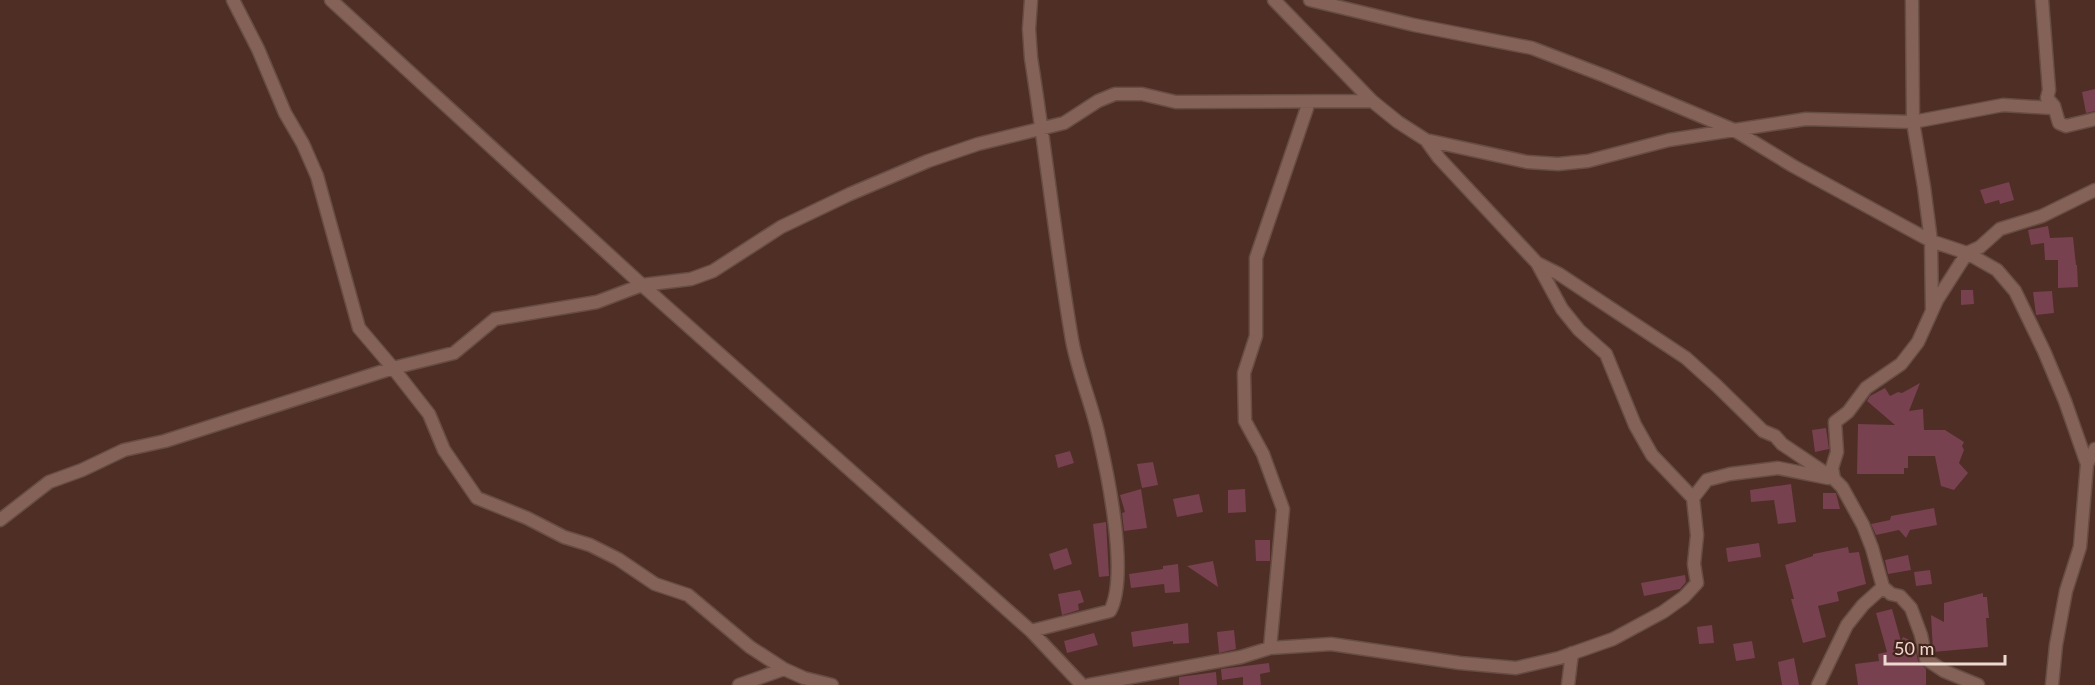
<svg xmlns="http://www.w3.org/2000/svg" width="2095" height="685" viewBox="0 0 2095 685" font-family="Lato,sans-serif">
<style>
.building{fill:#77414f}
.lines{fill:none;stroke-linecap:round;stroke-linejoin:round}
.minor-casing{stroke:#674d44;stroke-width:15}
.minor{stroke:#856257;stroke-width:12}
</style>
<rect width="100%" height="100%" fill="#4e2e25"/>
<path class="building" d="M2095,89V111L2086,113L2082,92Z
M2009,182L2014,200L2000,204L1999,200L1985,204L1980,190Z
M2048,226L2050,238L2073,237L2076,265H2077L2078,287L2058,288V260H2045L2044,243L2031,245L2028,230Z
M1961,290H1973L1974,304L1961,305Z
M2052,291L2054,313L2036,315L2033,292Z
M1920,383L1909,411L1923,409L1924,430H1945L1964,442L1962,446L1964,450L1959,463L1968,473L1954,490L1941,486L1935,456H1908V468H1904V474H1857L1858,424L1895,425L1867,401L1870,396L1885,388L1890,396L1898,392L1902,393Z
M1826,428L1829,449L1815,452L1812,430Z
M1070,451L1074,463L1058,468L1055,455Z
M1153,462L1158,485L1142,488L1137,464Z
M1791,484L1796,522L1778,524L1774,500L1751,502L1750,490Z
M1141,489L1147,528L1124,531L1122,513L1125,512L1120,495Z
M1245,489L1246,512L1228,513V490Z
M1823,493H1836L1840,509H1823Z
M1199,494L1203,512L1177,517L1173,499Z
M1934,508L1937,525L1910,530L1906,538L1899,530L1876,535L1871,524L1890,520L1891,516Z
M1106,522L1109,576L1099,577L1093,524Z
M1255,540H1270V561H1256Z
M1759,543L1761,557L1728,562L1726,548Z
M1848,547L1849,553L1859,552L1866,584L1837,592L1839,601L1818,606L1826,637L1803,643L1791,599H1794L1785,565L1813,556V554Z
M1067,548L1072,564L1054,570L1049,554Z
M1908,555L1911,570L1888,574L1885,560Z
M1213,561L1218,587L1187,566Z
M1178,564L1180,592L1165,593L1164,584L1131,588L1129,574L1163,569V566Z
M1930,570L1932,584L1916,586L1914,572Z
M1685,575L1686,582L1680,589L1644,596L1641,583Z
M1080,590L1084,602L1078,604L1079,610L1062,615L1058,594Z
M1983,593V597H1987L1989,618H1986L1988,647L1933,652L1931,615L1944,622V603Z
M1892,609L1901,641L1903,637L1914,642L1918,661L1926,669V685H1858L1855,664L1879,661L1878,654L1887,652L1876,613Z
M1188,623L1189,643L1173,644V641L1133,647L1131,632Z
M1712,625L1714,643L1699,644L1697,627Z
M1234,630L1236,649L1219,653L1217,632Z
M1094,633L1098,645L1067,653L1064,641Z
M1752,641L1755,658L1736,661L1733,644Z
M1794,658L1799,685H1782L1778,662Z
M1269,663L1270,672L1260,674L1261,685H1243V677L1222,680L1221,669Z
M1216,672L1217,685H1179V677Z"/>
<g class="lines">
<defs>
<path id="minor" d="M331,0L642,285L1031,631L1082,685
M1031,0L1029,29L1031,58C1046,152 1056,247 1072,340C1078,373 1092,404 1099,437C1108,476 1129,576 1110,611L1031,631
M1310,0L1414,25L1532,48L1605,76L1734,130L1793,166L1931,241L1967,253L1997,270L2015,291L2044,351L2065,401L2087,464L2080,547L2066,591L2056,645L2052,685
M1912,0L1913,122L1924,187L1931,241L1932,309
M2042,0L2049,90L2047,98L2054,106L2059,123L2066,126L2095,119
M1426,140L1527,162L1558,164L1588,161L1669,140L1806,119L1913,122L2003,105L2051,108L2054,106
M1537,263L1559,274L1686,358L1717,386L1763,431L1775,436L1782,444L1834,479L1842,487L1863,525L1872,548L1883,587L1891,594L1900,596L1911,608L1921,635L1926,659L1944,671L1978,685
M2087,464L2095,449
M1834,479L1832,468L1837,452L1835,422L1848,412L1866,388L1901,364L1918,342L1937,300L1967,253L1980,247L2000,229L2042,216L2095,190
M1693,498L1707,480L1730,474L1778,468L1828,478
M0,520L49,482L82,470L124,450L165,441L393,368L359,328L317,176L303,144L285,113L258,49L233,0
M1270,648L1283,509L1263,454L1245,421L1244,373L1256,336V258L1309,102
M739,685L784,669
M832,685L804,678L784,669L750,647L688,595L655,584L618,559L590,545L564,537L527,518L477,498L444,450L429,414L393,368L454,353L495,319L597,302L642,285L691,279L713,271L781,227L850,194L928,161L978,144L1064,123L1098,101L1115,94H1142L1176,102L1372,101
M1089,685L1241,657L1270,648L1331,644L1460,663L1516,668L1559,658L1613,639L1663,612L1684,597L1697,583L1694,564L1697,535L1693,498L1652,455L1635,425L1606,354L1579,330L1562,309L1537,263L1439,158L1426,140L1398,122L1372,101L1274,0
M1568,685L1572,653
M1818,685L1847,625L1863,605L1883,587"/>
</defs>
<use href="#minor" class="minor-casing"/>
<use href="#minor" class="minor"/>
</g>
<path d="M1885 655v9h120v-9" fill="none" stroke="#eed9d2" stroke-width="3"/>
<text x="1894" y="655" font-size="18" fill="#eed9d2" stroke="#43241b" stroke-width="4.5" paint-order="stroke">50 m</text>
</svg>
